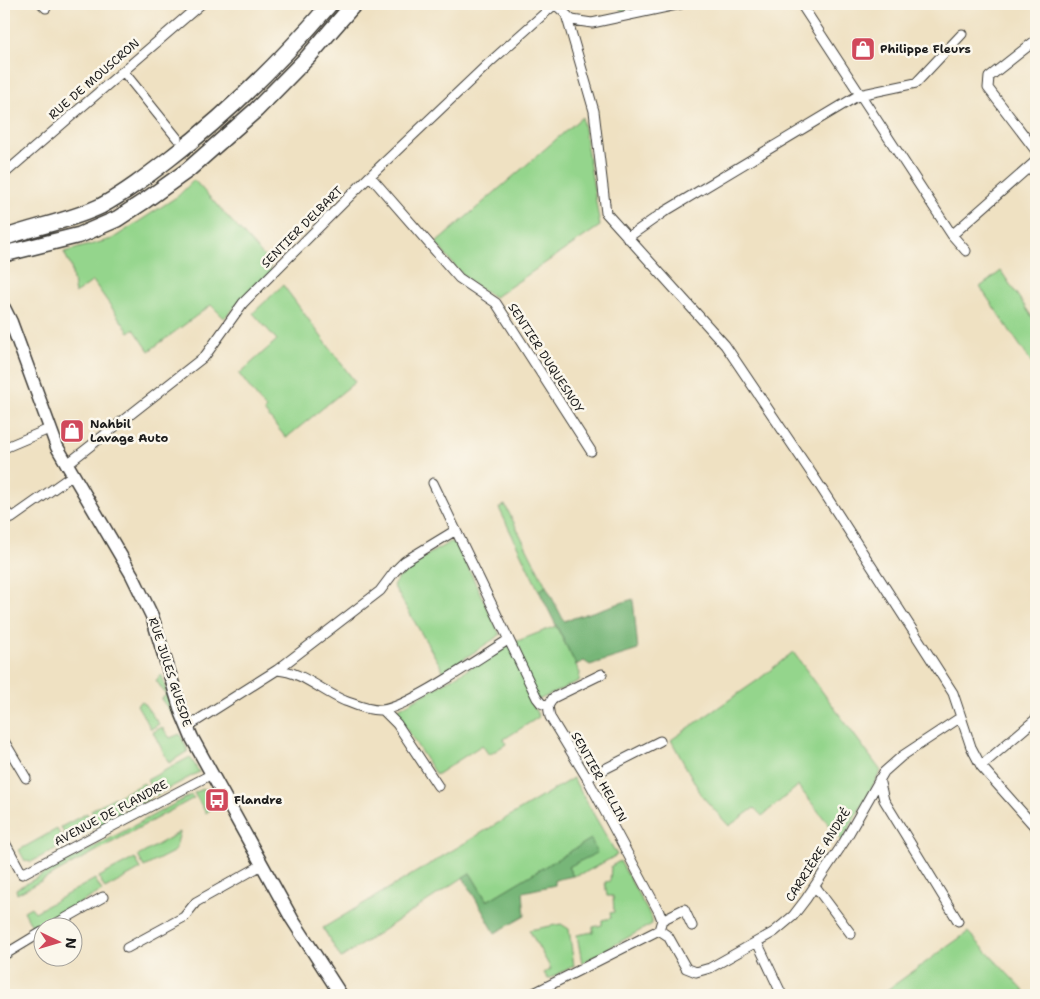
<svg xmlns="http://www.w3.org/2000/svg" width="1040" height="999" viewBox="0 0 1040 999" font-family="'Shantell Sans',sans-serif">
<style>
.green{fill:#94d58c;stroke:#587854}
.forest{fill:#77b678;stroke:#4a694a}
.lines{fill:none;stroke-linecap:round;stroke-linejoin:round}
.minor-casing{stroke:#3c3a35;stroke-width:11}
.secondary-casing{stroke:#3c3a35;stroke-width:15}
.primary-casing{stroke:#3c3a35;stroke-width:18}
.minor{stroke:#fff;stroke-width:9}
.secondary{stroke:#fff;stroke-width:12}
.primary{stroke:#fff;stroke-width:15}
.labels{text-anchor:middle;stroke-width:5;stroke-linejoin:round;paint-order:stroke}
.poi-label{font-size:12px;font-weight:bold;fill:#1c1c1c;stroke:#fbf7ec;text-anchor:start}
.street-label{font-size:12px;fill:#1c1c1c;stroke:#fbf7ec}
</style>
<rect width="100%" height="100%" fill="#fbf7ec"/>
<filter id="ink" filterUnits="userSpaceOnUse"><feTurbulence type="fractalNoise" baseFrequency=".02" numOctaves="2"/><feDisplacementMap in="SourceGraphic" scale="10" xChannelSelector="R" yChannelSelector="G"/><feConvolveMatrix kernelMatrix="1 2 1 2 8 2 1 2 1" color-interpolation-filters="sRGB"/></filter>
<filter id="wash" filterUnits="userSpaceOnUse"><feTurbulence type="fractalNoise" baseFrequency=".0096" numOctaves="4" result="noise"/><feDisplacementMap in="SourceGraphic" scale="20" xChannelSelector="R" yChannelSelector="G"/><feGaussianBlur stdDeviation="1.12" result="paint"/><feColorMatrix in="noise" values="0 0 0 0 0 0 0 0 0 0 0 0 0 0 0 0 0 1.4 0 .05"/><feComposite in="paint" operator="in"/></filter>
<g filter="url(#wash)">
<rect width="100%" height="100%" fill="#efe1c2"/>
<path class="green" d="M617,4H644V5L622,12Z
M582,117L600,226L495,297C469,286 453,264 436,243Z
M194,180L269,262L271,272L224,318L211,305L149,351L134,329L129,332L93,281L75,294L71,267L64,252L112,239L178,196Z
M1001,271L1036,323V369L980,287Z
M283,285L355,382L286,438L264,411L266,409L239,374L277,340L253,313Z
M505,505L546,586L539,591L499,508Z
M450,542H456L500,635L444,672L393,585L410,565Z
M556,626L580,673L579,681L532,703L539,717L504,739L506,744L489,755L482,745L436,775L395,711L515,642Z
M793,652L881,771L842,841L798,786L762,816L754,808L729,826L702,796L671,740L758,680Z
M162,675L173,715L161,699L166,695L156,680Z
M142,701L159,724L151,729L137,705Z
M162,727L170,738L180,734L188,751L169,763L153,732Z
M190,757L199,772L155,796L147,780Z
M573,778L617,855L586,872L573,876L568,867L590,840L487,901L470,873L341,958L323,928Z
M144,783L151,798L126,811L118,796Z
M203,789L208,790L216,805L206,813L194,793Z
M191,795L194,798L17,894L16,889Z
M115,797L123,813L99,826L91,810Z
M87,813L94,828L68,842L61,827Z
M57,829L65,844L31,862L25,861L19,850Z
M180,832L175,851L144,867L138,856Z
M135,858L141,869L105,889L99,877Z
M620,861L652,919V924L582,963L577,935L593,932V927L602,925V920L611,918L610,913L614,912L613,896H607L605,882L610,881L611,866Z
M95,879L102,891L40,925V930L35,932L24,911L31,907L35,912Z
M561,924L569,929L574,966L548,979L544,973L551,969L529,930Z
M968,932L1025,992L1024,995H880Z"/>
<path class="forest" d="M546,586L564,621L633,599L638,650L590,665L584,661L576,665L539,591Z
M591,839L597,853L568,867L573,876L555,880V885L523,892L525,916L495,933L463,877L470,873L487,901Z"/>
</g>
<g filter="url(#ink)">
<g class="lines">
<defs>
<path id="minor" d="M42,4L46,8
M555,4L572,20L592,23L681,4
M801,4L952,235L966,251
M567,18L594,111L606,213L725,345L816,480L953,693L971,747L981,766L1036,828
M1036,40L989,77L988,88L1036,151
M123,71L177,138
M4,174L201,4
M370,176L459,278L496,303L591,451
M952,235L1036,161
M627,238L664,212L859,95L916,83L962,34
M4,448L49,429
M66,465L205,356L243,303L370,176L489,63L555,4
M433,483L537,698L541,703L548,706L550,717L587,778L659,912L662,920L659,930
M4,513L6,512L12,518L73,475
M277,670C303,672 321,691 345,701C357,705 369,711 382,710C409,707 482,656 508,640
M548,706L553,698L602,674
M383,710L397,724L438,786
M187,727L277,670L380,591L395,571L405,561L456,530
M4,741L26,778
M981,766L1036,719
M587,778L660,741
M879,779L884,800L958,921
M4,841L22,874L212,774
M815,886L851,934
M662,920L684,909L692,926
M52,926L103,897
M757,942L782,995
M127,948L184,917L196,902L262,865
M4,955L42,932
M530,995L659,930L668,936L686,968L696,972L710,968L774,932L793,916L806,899L844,842L884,772L902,756L961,717"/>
<path id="secondary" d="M4,308L11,322L57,447L132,575L152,616L182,714L192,738L292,919L341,995"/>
<path id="primary" d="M4,238C36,226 70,221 101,206C125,193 147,176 169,159C229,113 281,61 330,4
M4,254L80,235L117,219L146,200L188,170L256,110L308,57L354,4"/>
</defs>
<use href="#minor" class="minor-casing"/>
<use href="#secondary" class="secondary-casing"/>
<use href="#primary" class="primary-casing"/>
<use href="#minor" class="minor"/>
<use href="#secondary" class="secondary"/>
<use href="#primary" class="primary"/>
</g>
</g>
<defs>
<symbol id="shop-square" viewBox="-11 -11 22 22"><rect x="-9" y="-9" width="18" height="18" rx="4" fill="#d1495b" stroke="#fbf7ec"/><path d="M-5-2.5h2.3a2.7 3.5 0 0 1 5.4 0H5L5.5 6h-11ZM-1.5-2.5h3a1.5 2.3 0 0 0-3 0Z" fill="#fff"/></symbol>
<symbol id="bus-square" viewBox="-11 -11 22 22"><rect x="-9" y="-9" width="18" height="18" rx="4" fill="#d1495b" stroke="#fbf7ec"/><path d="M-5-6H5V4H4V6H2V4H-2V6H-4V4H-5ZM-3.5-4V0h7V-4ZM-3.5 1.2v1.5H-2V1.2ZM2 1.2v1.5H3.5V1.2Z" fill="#fff"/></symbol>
</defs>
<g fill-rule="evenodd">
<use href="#shop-square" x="849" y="35" width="28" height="28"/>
<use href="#shop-square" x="58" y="417" width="28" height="28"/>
<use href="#bus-square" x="203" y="786" width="28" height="28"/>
</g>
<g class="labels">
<g class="poi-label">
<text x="880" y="53">Philippe Fleurs</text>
<text x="90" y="428">Nahbil<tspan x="90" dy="14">Lavage Auto</tspan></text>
<text x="234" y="804">Flandre</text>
</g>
<g class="street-label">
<text transform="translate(94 79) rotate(-41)" y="4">RUE DE MOUSCRON</text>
<text transform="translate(302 227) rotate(-45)" y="4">SENTIER DELBART</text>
<text transform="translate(546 358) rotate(57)" y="4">SENTIER DUQUESNOY</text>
<text transform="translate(170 672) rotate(72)" y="4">RUE JULES GUESDE</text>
<text transform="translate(599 777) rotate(61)" y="4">SENTIER HELLIN</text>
<text transform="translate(111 813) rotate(-28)" y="4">AVENUE DE FLANDRE</text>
<text transform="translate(818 855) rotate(-57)" y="4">CARRIÈRE ANDRÉ</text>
</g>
</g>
<rect width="1040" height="999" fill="none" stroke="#fbf7ec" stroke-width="20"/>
<g transform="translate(58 942) rotate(95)"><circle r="24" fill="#fbf7ec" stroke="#a29f99"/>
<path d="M0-4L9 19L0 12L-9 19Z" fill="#d1495b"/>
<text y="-8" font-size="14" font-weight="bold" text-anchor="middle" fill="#1c1c1c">N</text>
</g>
</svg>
